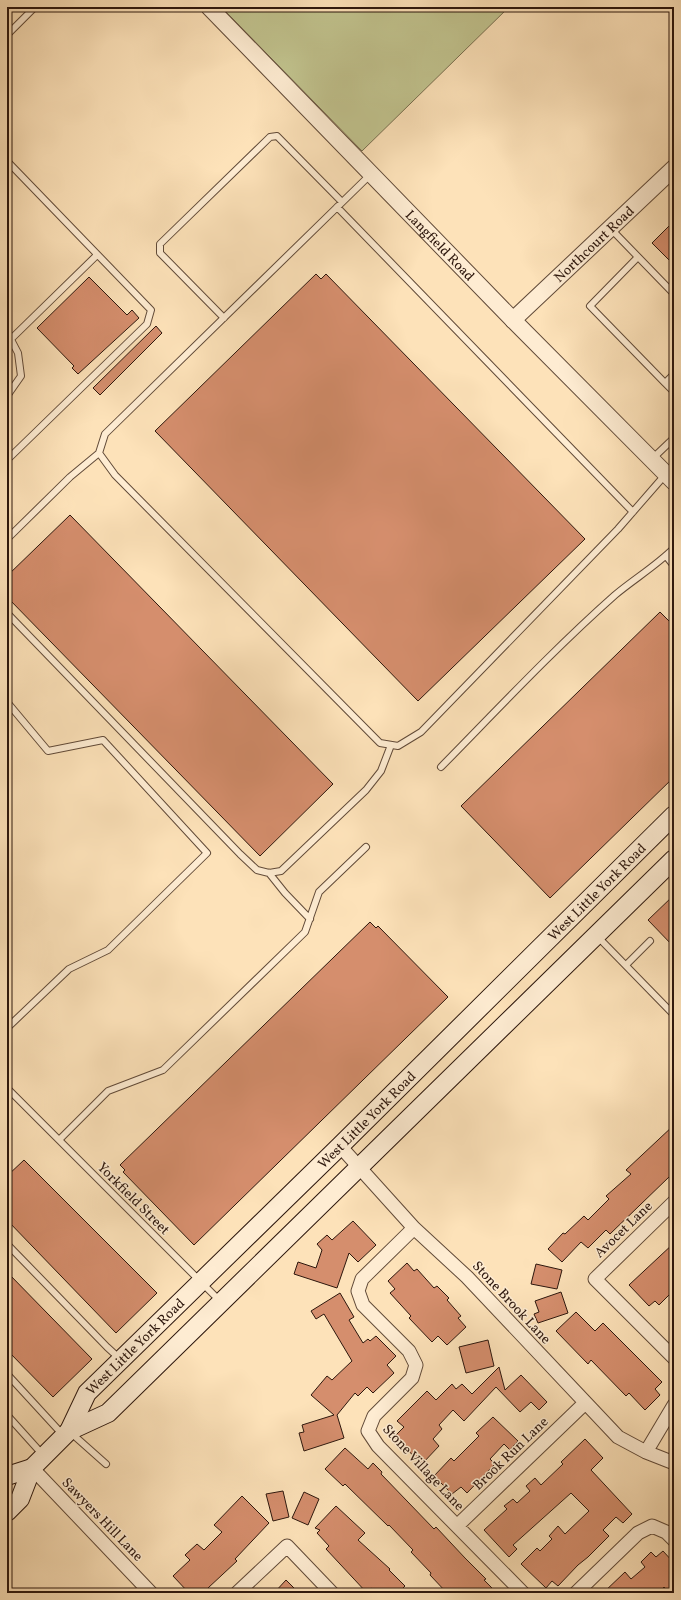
<svg xmlns="http://www.w3.org/2000/svg" width="681" height="1600" viewBox="0 0 681 1600" font-family="Vollkorn,serif">
<style>
.green{fill:#c1c38e;stroke:#776d4e}
.building{fill:#d58e6d;stroke:#2d170d}
.lines{fill:none;stroke-linecap:round;stroke-linejoin:round}
.service-casing{stroke:#614a38;stroke-width:8}
.minor-casing{stroke:#614a38;stroke-width:15}
.tertiary-casing{stroke:#614a38;stroke-width:18}
.secondary-casing{stroke:#2d170d;stroke-width:20}
.service{stroke:#feecd2;stroke-width:6}
.minor{stroke:#feecd2;stroke-width:13}
.tertiary{stroke:#feecd2;stroke-width:16}
.secondary{stroke:#feecd2;stroke-width:18}
.labels{text-anchor:middle;stroke-width:3;stroke-linejoin:round;paint-order:stroke}
.street-label{font-size:14px;fill:#2d170d;stroke:#feecd2}
</style>
<rect width="100%" height="100%" fill="#fde2b9"/>
<filter id="stains"><feTurbulence type="fractalNoise" baseFrequency=".005" numOctaves="4"/><feColorMatrix values="0 0 0 0 .2 0 0 0 0 .09 0 0 0 0 .02 0 0 0 .5 -.17"/></filter>
<radialGradient id="worn" r=".72"><stop offset=".6" stop-color="#630" stop-opacity="0"/><stop offset="1" stop-color="#630" stop-opacity=".3"/></radialGradient>
<path class="green" d="M221,7H509L362,151Z"/>
<path class="building" d="M674,221V265L652,243Z
M316,274L321,279L326,274L585,539L418,701L155,431Z
M89,277L127,315L132,310L139,318L78,374L72,368L74,366L37,328Z
M156,326L162,333L100,395L93,388Z
M70,515L333,784L260,856L7,597V576Z
M660,612L674,626V777L550,898L461,806Z
M674,895V947L648,920Z
M370,922L376,928L378,926L448,997L194,1245L123,1172L125,1170L120,1165Z
M674,1125V1174L669,1178V1177L610,1234L606,1230L588,1248L581,1242L562,1262L548,1249L563,1233L565,1234L584,1216L588,1220L609,1199L606,1196L631,1174L626,1170Z
M24,1160L157,1293L116,1333L7,1220V1176Z
M353,1221L376,1245L358,1262L349,1253L337,1288L294,1274L298,1262L316,1268L322,1250L317,1244L327,1235L332,1240Z
M674,1243V1290L659,1305L655,1301L649,1306L629,1285Z
M407,1263L414,1271L417,1269L434,1288L437,1286L449,1298L447,1300L461,1316L458,1318L466,1327L447,1345L438,1336L432,1342L409,1318L411,1316L390,1293L395,1289L388,1281Z
M536,1264L562,1270L557,1289L531,1284Z
M7,1272L92,1359L53,1397L7,1350Z
M561,1292L568,1313L538,1323L534,1314L539,1312L535,1301Z
M340,1293L354,1317L349,1320L363,1343L368,1339L370,1341L376,1336L396,1356L387,1365L394,1373L373,1393L367,1387L358,1396L355,1393L337,1415L344,1438L304,1451L299,1433L304,1432L302,1425L334,1415L311,1395L327,1376L332,1380L352,1361L324,1314L316,1319L311,1311Z
M576,1312L595,1331L603,1323L662,1382L655,1389L660,1395L645,1410L629,1393L626,1396L591,1360L588,1364L556,1331Z
M488,1340L494,1366L466,1373L459,1347Z
M499,1367L505,1390L521,1375L547,1402L539,1410L531,1402L520,1412L496,1387L464,1421L453,1410L439,1425L442,1429L433,1439L439,1446L422,1464L394,1437L404,1427L397,1421L427,1391L436,1400L452,1384L456,1389L462,1384L472,1394Z
M493,1417L518,1441L510,1450L504,1444L490,1459L495,1464L467,1493L461,1487L452,1494L434,1476L451,1458L454,1461L479,1436L476,1433Z
M585,1439L603,1458L591,1470L632,1514L623,1523L616,1517L603,1530L609,1536L588,1557L578,1565L558,1586L552,1581L546,1588L521,1564L537,1548L540,1551L552,1539L549,1536L558,1526L565,1534L589,1511L571,1493L513,1545L517,1549L509,1557L484,1530L507,1509L504,1506L513,1499L517,1503L530,1491L526,1486L535,1478L541,1485L563,1464L561,1462Z
M345,1448L368,1469L373,1463L382,1472L381,1474L434,1529L436,1527L465,1558L486,1579L484,1580L497,1593H447L430,1575L431,1573L411,1552L413,1550L389,1525L388,1526L345,1484L343,1486L325,1469Z
M283,1491L289,1517L273,1521L266,1494Z
M304,1492L319,1499L308,1525L292,1518Z
M242,1496L269,1523L235,1559L237,1561L208,1588L213,1593H189L173,1576L190,1560L185,1555L197,1544L204,1550L222,1532L214,1525Z
M336,1506L365,1533L358,1540L390,1569L389,1570L405,1586L402,1589L406,1593H377L371,1588L367,1593L326,1549L329,1546L317,1533L320,1530L315,1528Z
M663,1551L674,1563V1583L667,1590L664,1587L658,1593H603L625,1572L631,1579L645,1567L641,1562L651,1552L656,1557Z
M286,1580L299,1593H274Z"/>
<g class="lines">
<defs>
<path id="service" d="M7,35L35,7
M7,161L151,310L147,324L7,460
M370,175L105,434L99,453L115,475L380,743L398,746L421,732L618,529L665,475
M337,207L633,512
M611,229L674,294
M638,257L590,306L665,383L674,374
M224,318L160,253V244L270,137L277,136L342,202
M7,332L18,353L21,376L7,396
M11,339L97,255
M665,383L674,392
M652,459L674,438
M7,539L70,477L99,453
M666,556L674,566
M7,613L240,854L257,870L269,873L281,871L366,790L381,771L391,745
M7,702L48,751L103,740L207,853L108,950L69,969L7,1028
M441,767C498,709 554,649 615,595C634,579 656,566 674,548
M269,873L285,893L310,919
M597,936L674,1015
M626,965L650,941
M7,1088L220,1301
M59,1140L108,1091L163,1070L305,932L319,892L366,847
M7,1244L107,1347L119,1358
M7,1374L63,1435
M7,1415L43,1455
M70,1432L106,1464"/>
<path id="minor" d="M340,1146L414,1228L467,1277L618,1437L646,1452L674,1463
M674,1202L595,1279L674,1358
M414,1228L362,1279L358,1291L363,1305L409,1351L416,1365L412,1378L374,1416L368,1431L378,1446L523,1593
M646,1452L674,1405
M32,1468L151,1593
M457,1526L585,1403
M237,1593L287,1546L332,1593
M576,1593L638,1533L652,1526L666,1532L674,1540"/>
<g id="tertiary">
<path id="s1" d="M209,7L513,320L674,482"/>
<path id="s2" d="M513,320L674,168"/>
</g>
<g id="secondary">
<path id="s3" d="M69,1431L87,1393L340,1146L674,815"/>
<path d="M7,1476L32,1468"/>
<path d="M7,1512L20,1499L32,1468L69,1431L108,1413L674,859"/>
</g>
</defs>
<use href="#service" class="service-casing"/>
<use href="#minor" class="minor-casing"/>
<use href="#tertiary" class="tertiary-casing"/>
<use href="#secondary" class="secondary-casing"/>
<use href="#service" class="service"/>
<use href="#minor" class="minor"/>
<use href="#tertiary" class="tertiary"/>
<use href="#secondary" class="secondary"/>
</g>
<g class="labels">
<g class="street-label">
<text dy="5" stroke="none"><textPath href="#s2" startOffset="111">Northcourt Road</textPath></text>
<text dy="5" stroke="none"><textPath href="#s1" startOffset="332">Langfield Road</textPath></text>
<text dy="5" stroke="none"><textPath href="#s3" startOffset="757">West Little York Road</textPath></text>
<text dy="5" stroke="none"><textPath href="#s3" startOffset="433">West Little York Road</textPath></text>
<text transform="translate(134 1198) rotate(45)" y="5">Yorkfield Street</text>
<text transform="translate(623 1229) rotate(-44)" y="5">Avocet Lane</text>
<text transform="translate(512 1302) rotate(47)" y="5">Stone Brook Lane</text>
<text dy="5" stroke="none"><textPath href="#s3" startOffset="109">West Little York Road</textPath></text>
<text transform="translate(510 1453) rotate(-44)" y="5">Brook Run Lane</text>
<text transform="translate(424 1467) rotate(47)" y="5">Stone Village Lane</text>
<text transform="translate(103 1519) rotate(46)" y="5">Sawyers Hill Lane</text>
</g>
</g>
<rect width="681" height="1600" fill="none" stroke="#fde2b9" stroke-width="24"/>
<rect x="8" y="8" width="665" height="1584" fill="none" stroke="#2d170d" stroke-width="2"/>
<rect x="12" y="12" width="657" height="1576" fill="none" stroke="#2d170d"/>
<rect width="100%" height="100%" filter="url(#stains)"/>
<rect width="100%" height="100%" fill="url(#worn)"/>
</svg>
